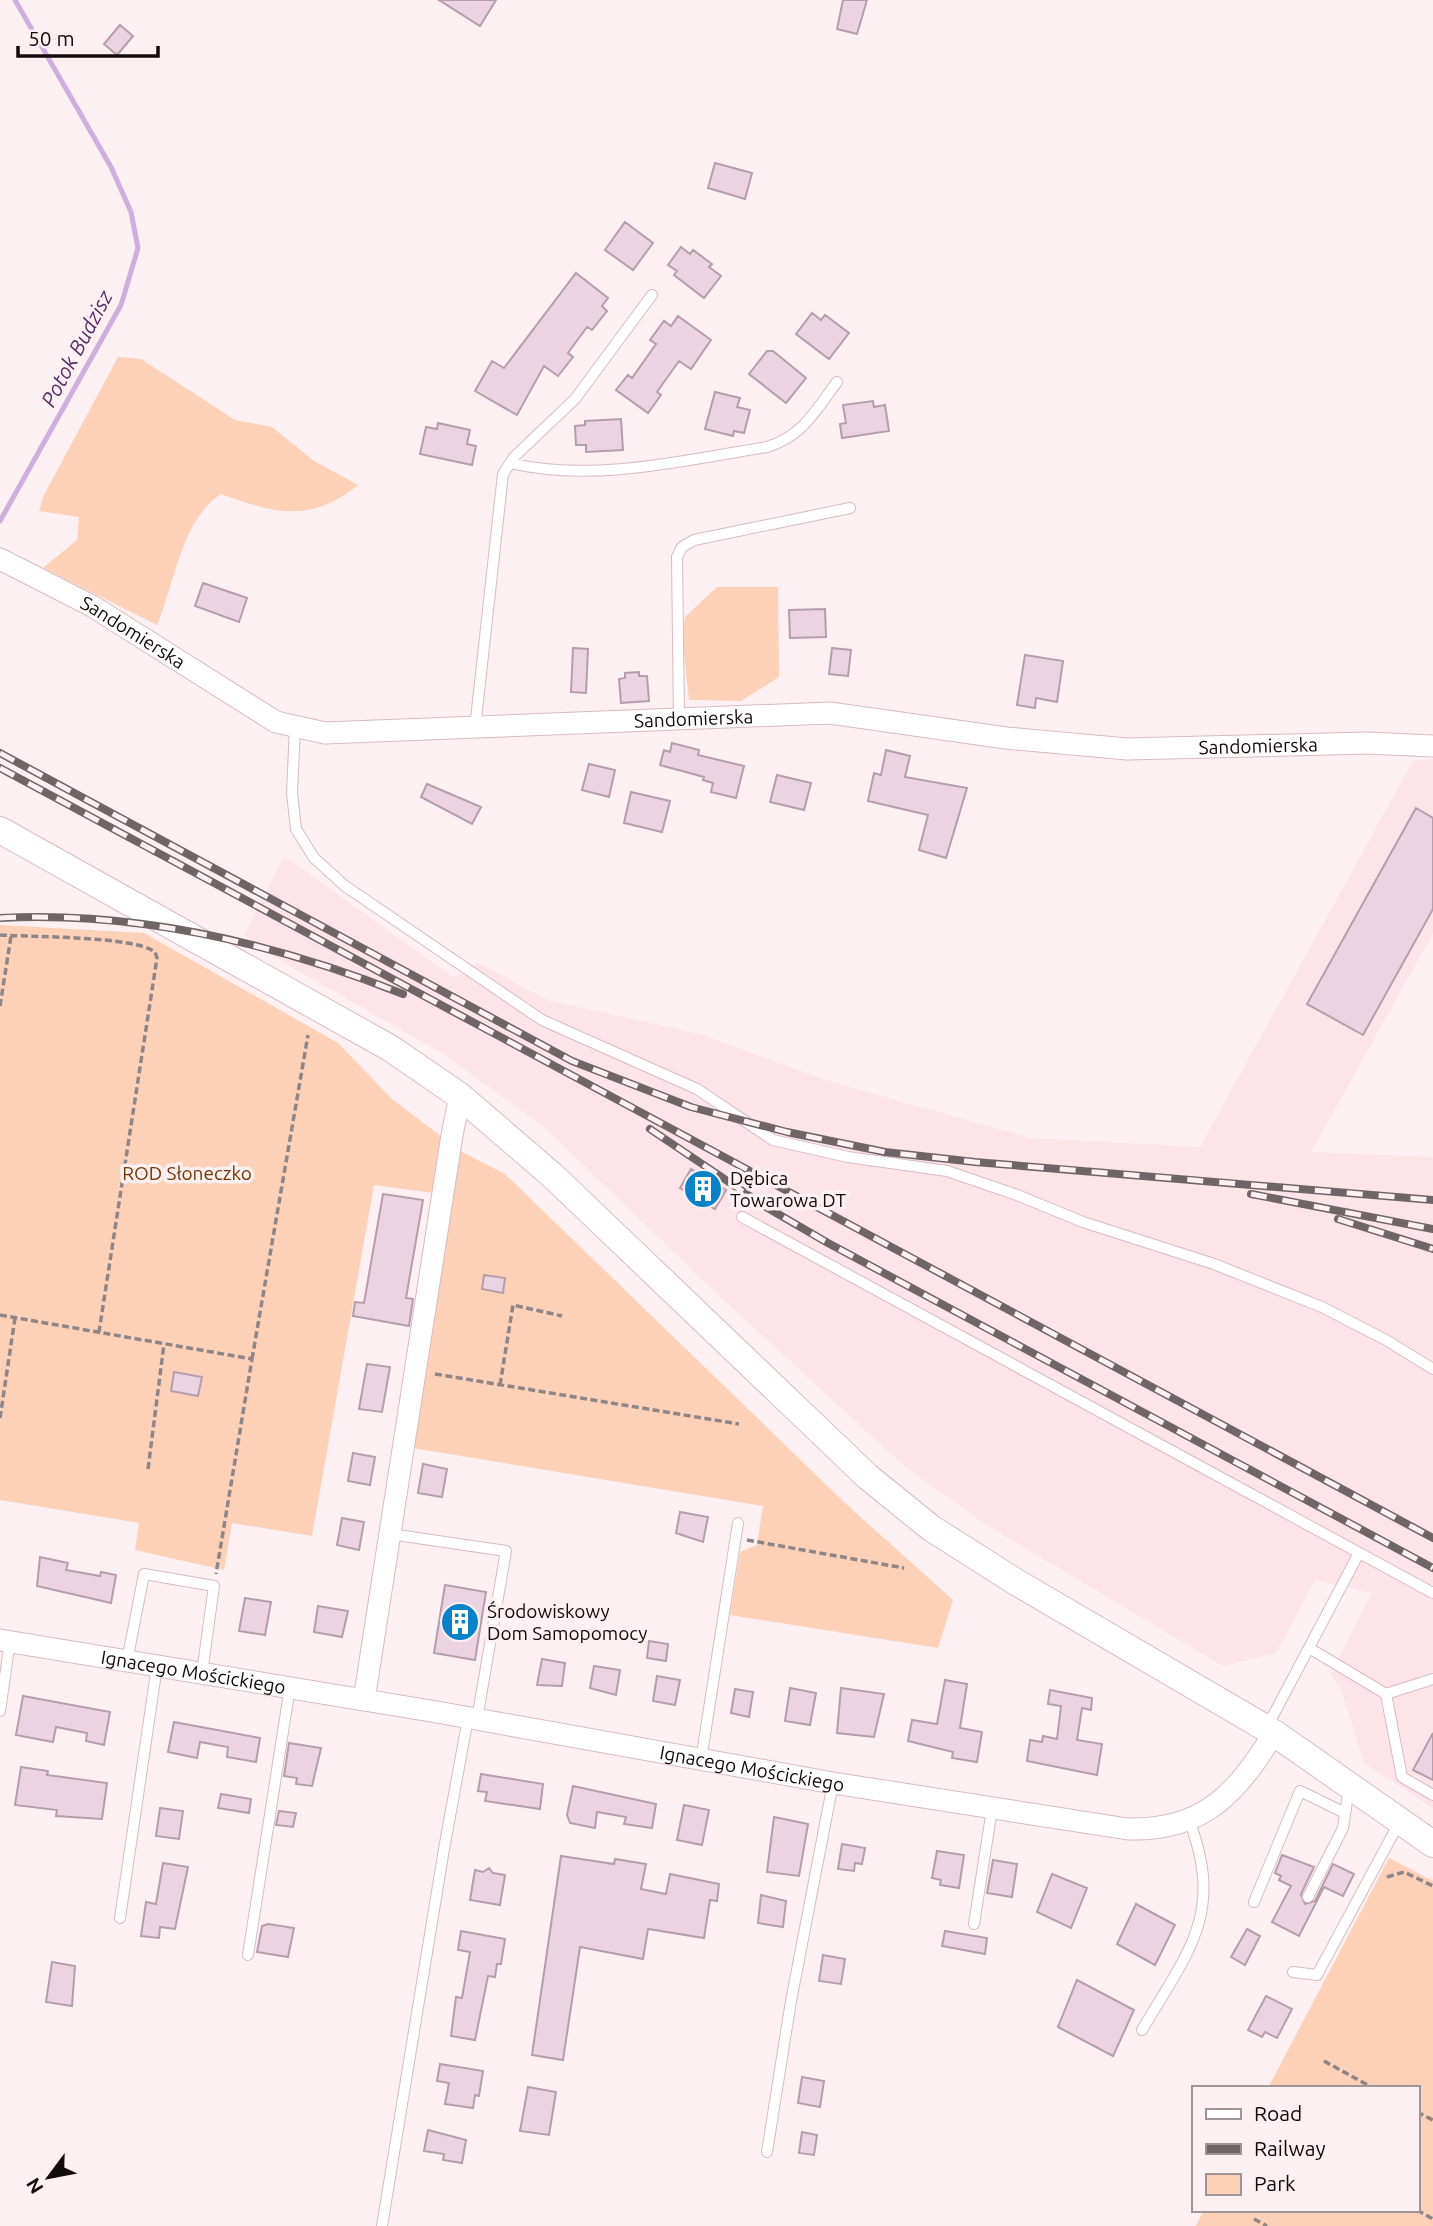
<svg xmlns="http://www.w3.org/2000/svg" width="1433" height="2226" viewBox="0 0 1433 2226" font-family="Ubuntu,sans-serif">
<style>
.built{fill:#fce4e9}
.green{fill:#fdd1b7}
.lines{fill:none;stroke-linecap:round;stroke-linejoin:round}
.stream{stroke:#cfaddd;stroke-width:5}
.building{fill:#ecd3e2;stroke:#b59dac;stroke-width:2}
.service-casing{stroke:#d8bbc1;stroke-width:12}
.minor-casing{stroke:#d8bbc1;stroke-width:23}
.tertiary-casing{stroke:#d8bbc1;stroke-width:28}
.path{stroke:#8f8486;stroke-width:3.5;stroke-dasharray:7 3.5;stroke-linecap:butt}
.service{stroke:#fff;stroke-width:10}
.minor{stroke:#fff;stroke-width:21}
.tertiary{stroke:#fff;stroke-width:26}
.rail-casing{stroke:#6f6567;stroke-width:8}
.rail{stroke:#fcf0f2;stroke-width:5;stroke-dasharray:16;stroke-linecap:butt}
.labels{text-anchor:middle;stroke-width:7;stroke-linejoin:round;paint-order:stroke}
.street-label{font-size:19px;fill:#130a0c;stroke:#fcf0f2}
.park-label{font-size:19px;fill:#753601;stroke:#fcf0f2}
.poi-label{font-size:19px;fill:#130a0c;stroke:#fcf0f2;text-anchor:start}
.water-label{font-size:21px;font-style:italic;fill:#552b65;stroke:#fcf0f2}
</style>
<rect width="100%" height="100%" fill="#fcf0f2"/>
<path class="built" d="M1433,759V933L1311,1152L1433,1157V1808L1364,1763L1341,1689L1330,1675L1372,1593L1315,1580L1276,1653L1223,1666L988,1526L904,1466L715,1292L545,1128L442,1053L286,964L244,935L284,856L454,978L478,963L547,1000L700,1034L825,1080L1030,1138L1200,1147L1413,761Z"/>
<path class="green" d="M118,357L141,359L235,420L272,427L314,461L358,485C310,524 274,513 221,494C181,520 175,583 157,625L43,568L77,540L79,517L39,511L44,495Z
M717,587H778L779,677L741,701L689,700L682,635L685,617Z
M0,925L144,933L338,1043L392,1099L442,1137L433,1193L374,1185L312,1536L232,1523L224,1570L135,1550L139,1523L0,1500Z
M458,1150L505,1174L845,1503L953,1600L938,1648L730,1615L740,1552L757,1545L763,1506L413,1448Z
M1389,1858L1433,1881V2226H1196L1204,2210H1417V2088H1268Z"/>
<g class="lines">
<path class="stream" d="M0,521L121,305L138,248L131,212L111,167L15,0"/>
</g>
<path class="building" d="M439,0H496L480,26Z
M843,0H867L857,34L837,29Z
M120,25L133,36L117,55L104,44Z
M715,163L752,173L745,199L708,188Z
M625,222L653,243L633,270L605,250Z
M681,247L690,254L693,250L712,264L709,267L721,276L704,298L674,275L677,271L668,265Z
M576,273L608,298L602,306L607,311L592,330L587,327L568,353L573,357L558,376L544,366L517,415L475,391L492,361L504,368Z
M812,313L821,320L825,315L849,333L829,359L796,334Z
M678,316L711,340L691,369L679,361L657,392L661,395L648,413L616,390L628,375L632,378L656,344L650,340L664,321L671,326Z
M767,351H773L806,378L786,403L749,374Z
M715,392L740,398L737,407L750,410L744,433L734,431L733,436L705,429Z
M873,401L874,407L885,405L889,431L842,438L840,424L846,423L843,405Z
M621,419L623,450L586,452V445H576L575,426L585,425V421Z
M438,423L470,430L467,444L476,446L472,465L420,454L426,427L437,429Z
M203,583L247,598L239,622L195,606Z
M825,609L826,637L790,638L789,610Z
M573,648L588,649L586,693L571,692Z
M832,648L851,650L848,676L829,674Z
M1025,655L1063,661L1057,702L1036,698L1035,708L1017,705Z
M639,672V676H647L649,701L621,703L619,679L625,678V673Z
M672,743L699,750L698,755L744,766L736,798L711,792L713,783L703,780L704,777L660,765L664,750L670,752Z
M886,750L910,756L905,777L967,788L946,858L919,850L928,815L868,801L874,773L881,775Z
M589,764L615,770L609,797L582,790Z
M777,775L811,783L804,810L770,802Z
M427,784L481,807L472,824L421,797Z
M631,792L670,801L662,832L624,823Z
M1416,808L1433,818V909L1363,1035L1307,1004Z
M691,1169L726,1190L715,1209L680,1188Z
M383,1194L423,1200L406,1298L413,1299L409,1326L353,1316L355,1302L364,1303Z
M484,1275L505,1278L503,1293L482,1289Z
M367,1364L390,1367L382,1412L359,1409Z
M174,1372L202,1377L198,1396L171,1391Z
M353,1453L375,1457L370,1485L348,1481Z
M423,1464L447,1469L442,1497L418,1493Z
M680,1512L708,1517L703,1542L676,1533Z
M342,1518L364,1522L359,1550L337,1545Z
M40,1557L68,1563L66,1570L100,1576L101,1572L116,1575L111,1603L37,1586Z
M445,1585L486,1592L475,1660L434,1653Z
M245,1598L271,1602L265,1635L239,1631Z
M318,1606L348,1611L342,1637L314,1632Z
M649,1641L668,1644L666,1661L647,1658Z
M542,1659L565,1663L562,1686L537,1685Z
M594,1666L620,1670L616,1695L590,1688Z
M657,1676L680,1680L675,1705L653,1701Z
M945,1680L967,1684L960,1728L982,1732L977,1762L952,1758L953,1752L908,1741L912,1720L937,1724Z
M790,1688L816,1693L810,1725L785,1721Z
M841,1688L884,1694L874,1737L837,1733Z
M735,1689L753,1692L749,1717L731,1713Z
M1050,1690L1092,1698L1091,1710L1082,1708L1077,1740L1102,1744L1097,1775L1027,1761L1030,1740L1042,1742L1043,1736L1057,1739L1061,1706L1048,1704Z
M23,1696L110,1712L104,1745L86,1741L87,1733L56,1727L53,1742L16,1735Z
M174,1722L260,1738L256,1762L227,1757L228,1747L200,1742L197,1758L168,1752Z
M1433,1733V1780L1413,1770Z
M289,1743L321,1748L312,1786L296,1784L297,1778L284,1776Z
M21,1767L48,1771L47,1775L107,1783L102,1819L56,1816L57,1810L15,1805Z
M481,1774L543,1784L540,1809L485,1801L487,1792L478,1791Z
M573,1786L656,1804L652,1828L624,1824L626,1817L597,1812L595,1828L570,1823L567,1815Z
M221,1794L251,1799L249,1813L218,1808Z
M684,1805L709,1810L702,1845L677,1840Z
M160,1808L183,1811L179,1839L156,1836Z
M279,1811L296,1813L293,1827L276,1825Z
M774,1817L808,1824L799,1876L767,1872Z
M842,1844L865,1848L862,1864L855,1863L854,1871L838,1869Z
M937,1851L964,1855L959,1888L940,1885L941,1880L932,1878Z
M1282,1855L1314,1867L1301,1894L1305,1904L1315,1901L1333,1864L1354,1874L1343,1896L1324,1887L1299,1936L1272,1922L1291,1886L1279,1880L1281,1876L1275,1873Z
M561,1856L614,1864L615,1859L646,1864L641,1889L666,1894L670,1874L719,1884L717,1901L710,1900L704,1938L648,1929L643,1959L580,1947L563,2060L532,2055Z
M993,1860L1017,1864L1012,1897L987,1893Z
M163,1863L188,1867L175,1929L160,1927L159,1938L141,1936L146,1902L156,1904Z
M489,1868L493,1873L505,1875L500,1905L470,1900L475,1870L483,1872Z
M1052,1874L1087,1888L1071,1928L1037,1912Z
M761,1895L786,1901L783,1927L758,1923Z
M1136,1904L1175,1925L1155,1965L1117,1944Z
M268,1924L294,1928L288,1957L257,1952L262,1926Z
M1247,1929L1260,1936L1245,1965L1231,1957Z
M461,1931L505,1939L501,1964H497L495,1977L488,1976L475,2040L451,2036L456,1997L462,1998L470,1952L458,1950Z
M945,1931L987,1938L985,1954L942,1946Z
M823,1955L845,1959L841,1984L819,1981Z
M52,1962L75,1966L72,2006L46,2002Z
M1077,1980L1134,2010L1113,2056L1058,2027Z
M1266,1996L1292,2009L1277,2038L1265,2032L1262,2037L1248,2030Z
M440,2064L483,2071L479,2096L475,2095L473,2108L445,2104L449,2083L437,2081Z
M802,2077L824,2081L820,2107L798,2103Z
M528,2087L556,2092L549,2135L520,2131Z
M428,2130L466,2140L462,2163L443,2160L444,2154L424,2151Z
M802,2132L817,2135L814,2155L799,2153Z"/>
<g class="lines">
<defs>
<path id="service" d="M510,463C594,483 684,460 767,447C803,436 815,411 837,382
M679,719L677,557L682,547L694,540L850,508
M295,727L292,793L296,829L314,858L345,886L542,1020L697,1089L773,1140L848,1157L947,1171L1017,1195L1083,1222L1214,1264L1322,1307L1386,1340L1433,1369
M475,728L503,474L514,457L575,399L652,295
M742,1217L1433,1593
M390,1534L506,1551L477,1719
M1309,1648L1386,1694L1402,1777L1433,1795
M127,1661L144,1574L214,1586L202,1673
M1386,1694L1433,1679
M0,1711L10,1641
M1267,1727L1359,1553
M701,1760L738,1523
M1308,1897L1343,1828L1349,1788
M1254,1902L1300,1791L1345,1813
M120,1918L157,1666
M974,1924L992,1809
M248,1955L290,1687
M1293,1972L1317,1975L1400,1821
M1142,2030C1188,1952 1225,1914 1189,1820
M767,2152L791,2001L833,1783
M382,2226L444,1849L468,1718"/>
<g id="minor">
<path id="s1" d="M0,559L92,606L276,722L325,733L830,713L1006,738L1127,749L1367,743L1433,746"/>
<path id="s2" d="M0,1640L437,1712L833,1783L1128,1829C1204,1831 1237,1793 1274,1733"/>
<path d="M364,1700L452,1135L460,1096"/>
</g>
<path id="tertiary" d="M0,830L390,1048L460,1096L553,1176L868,1477L931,1528L1016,1582L1274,1733L1433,1844"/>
</defs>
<use href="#service" class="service-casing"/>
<use href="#minor" class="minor-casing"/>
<use href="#tertiary" class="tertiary-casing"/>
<path class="path" d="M0,935C30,937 135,936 155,952L157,958L99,1332
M0,1006L11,936
M0,1315L252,1359L216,1574
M252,1359L308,1035
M435,1374L739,1424
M500,1385L513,1305L562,1316
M0,1418L15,1318
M148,1469L164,1344
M747,1540L904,1568
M1387,1877L1404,1872L1433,1886
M1324,2061L1373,2088
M1417,2112L1433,2120
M1417,2210L1433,2219
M1254,2219L1267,2226"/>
<use href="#service" class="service"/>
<use href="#minor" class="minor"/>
<use href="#tertiary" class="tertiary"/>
<defs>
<path id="rail" d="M0,753L572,1061L691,1107L787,1132L885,1152L975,1162L1433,1200
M0,768L1433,1538
M0,918C137,911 277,944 403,994
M650,1129L766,1207L828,1243L1433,1568
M1251,1194L1433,1229
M1338,1219L1433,1249"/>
</defs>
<use href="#rail" class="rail-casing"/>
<use href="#rail" class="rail"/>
</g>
<defs>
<symbol id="building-disc" viewBox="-11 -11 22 22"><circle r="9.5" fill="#0682ca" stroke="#fcf0f2"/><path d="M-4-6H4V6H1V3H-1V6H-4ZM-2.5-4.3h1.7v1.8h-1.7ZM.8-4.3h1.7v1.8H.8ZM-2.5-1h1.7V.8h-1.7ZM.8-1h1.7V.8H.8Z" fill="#fff"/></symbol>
</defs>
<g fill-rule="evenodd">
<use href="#building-disc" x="681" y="1167" width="44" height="44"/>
<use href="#building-disc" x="438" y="1600" width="44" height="44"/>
</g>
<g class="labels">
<g class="street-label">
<text dy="7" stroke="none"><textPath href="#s1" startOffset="152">Sandomierska</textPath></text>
<text dy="7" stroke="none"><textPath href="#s1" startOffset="740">Sandomierska</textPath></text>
<text dy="7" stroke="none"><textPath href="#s1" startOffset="1307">Sandomierska</textPath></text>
<text dy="7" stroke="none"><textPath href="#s2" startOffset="196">Ignacego Mościckiego</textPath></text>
<text dy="7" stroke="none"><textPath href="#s2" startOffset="763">Ignacego Mościckiego</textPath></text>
</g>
<g class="park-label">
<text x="187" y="1180">ROD Słoneczko</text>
</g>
<g class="poi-label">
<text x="730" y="1185">Dębica<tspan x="730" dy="22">Towarowa DT</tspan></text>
<text x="487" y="1618">Środowiskowy<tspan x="487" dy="22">Dom Samopomocy</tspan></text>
</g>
<g class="water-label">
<text transform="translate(77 349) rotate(-62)" y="7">Potok Budzisz</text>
</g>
</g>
<rect x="1192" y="2086" width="228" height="126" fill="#fcf0f2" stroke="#9f9496" stroke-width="2"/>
<rect x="1206" y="2109" width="35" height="10" fill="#ffffff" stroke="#9f9496" stroke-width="2"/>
<text x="1254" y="2121" font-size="21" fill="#130a0c">Road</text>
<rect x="1206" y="2144" width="35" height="10" fill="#6f6567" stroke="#9f9496" stroke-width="2"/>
<text x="1254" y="2156" font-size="21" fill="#130a0c">Railway</text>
<rect x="1206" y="2174" width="35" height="21" fill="#fdd1b7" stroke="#9f9496" stroke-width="2"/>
<text x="1254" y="2191" font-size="21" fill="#130a0c">Park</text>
<g transform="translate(49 2177) rotate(238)" stroke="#fcf0f2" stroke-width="5" paint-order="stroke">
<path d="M0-5L12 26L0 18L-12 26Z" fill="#130a0c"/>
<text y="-10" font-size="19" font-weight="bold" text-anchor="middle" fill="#130a0c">N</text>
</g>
<path d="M18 46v10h140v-10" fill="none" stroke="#130a0c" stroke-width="3.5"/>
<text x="28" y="46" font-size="21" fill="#130a0c" stroke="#fcf0f2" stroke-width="5" paint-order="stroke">50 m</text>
</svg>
